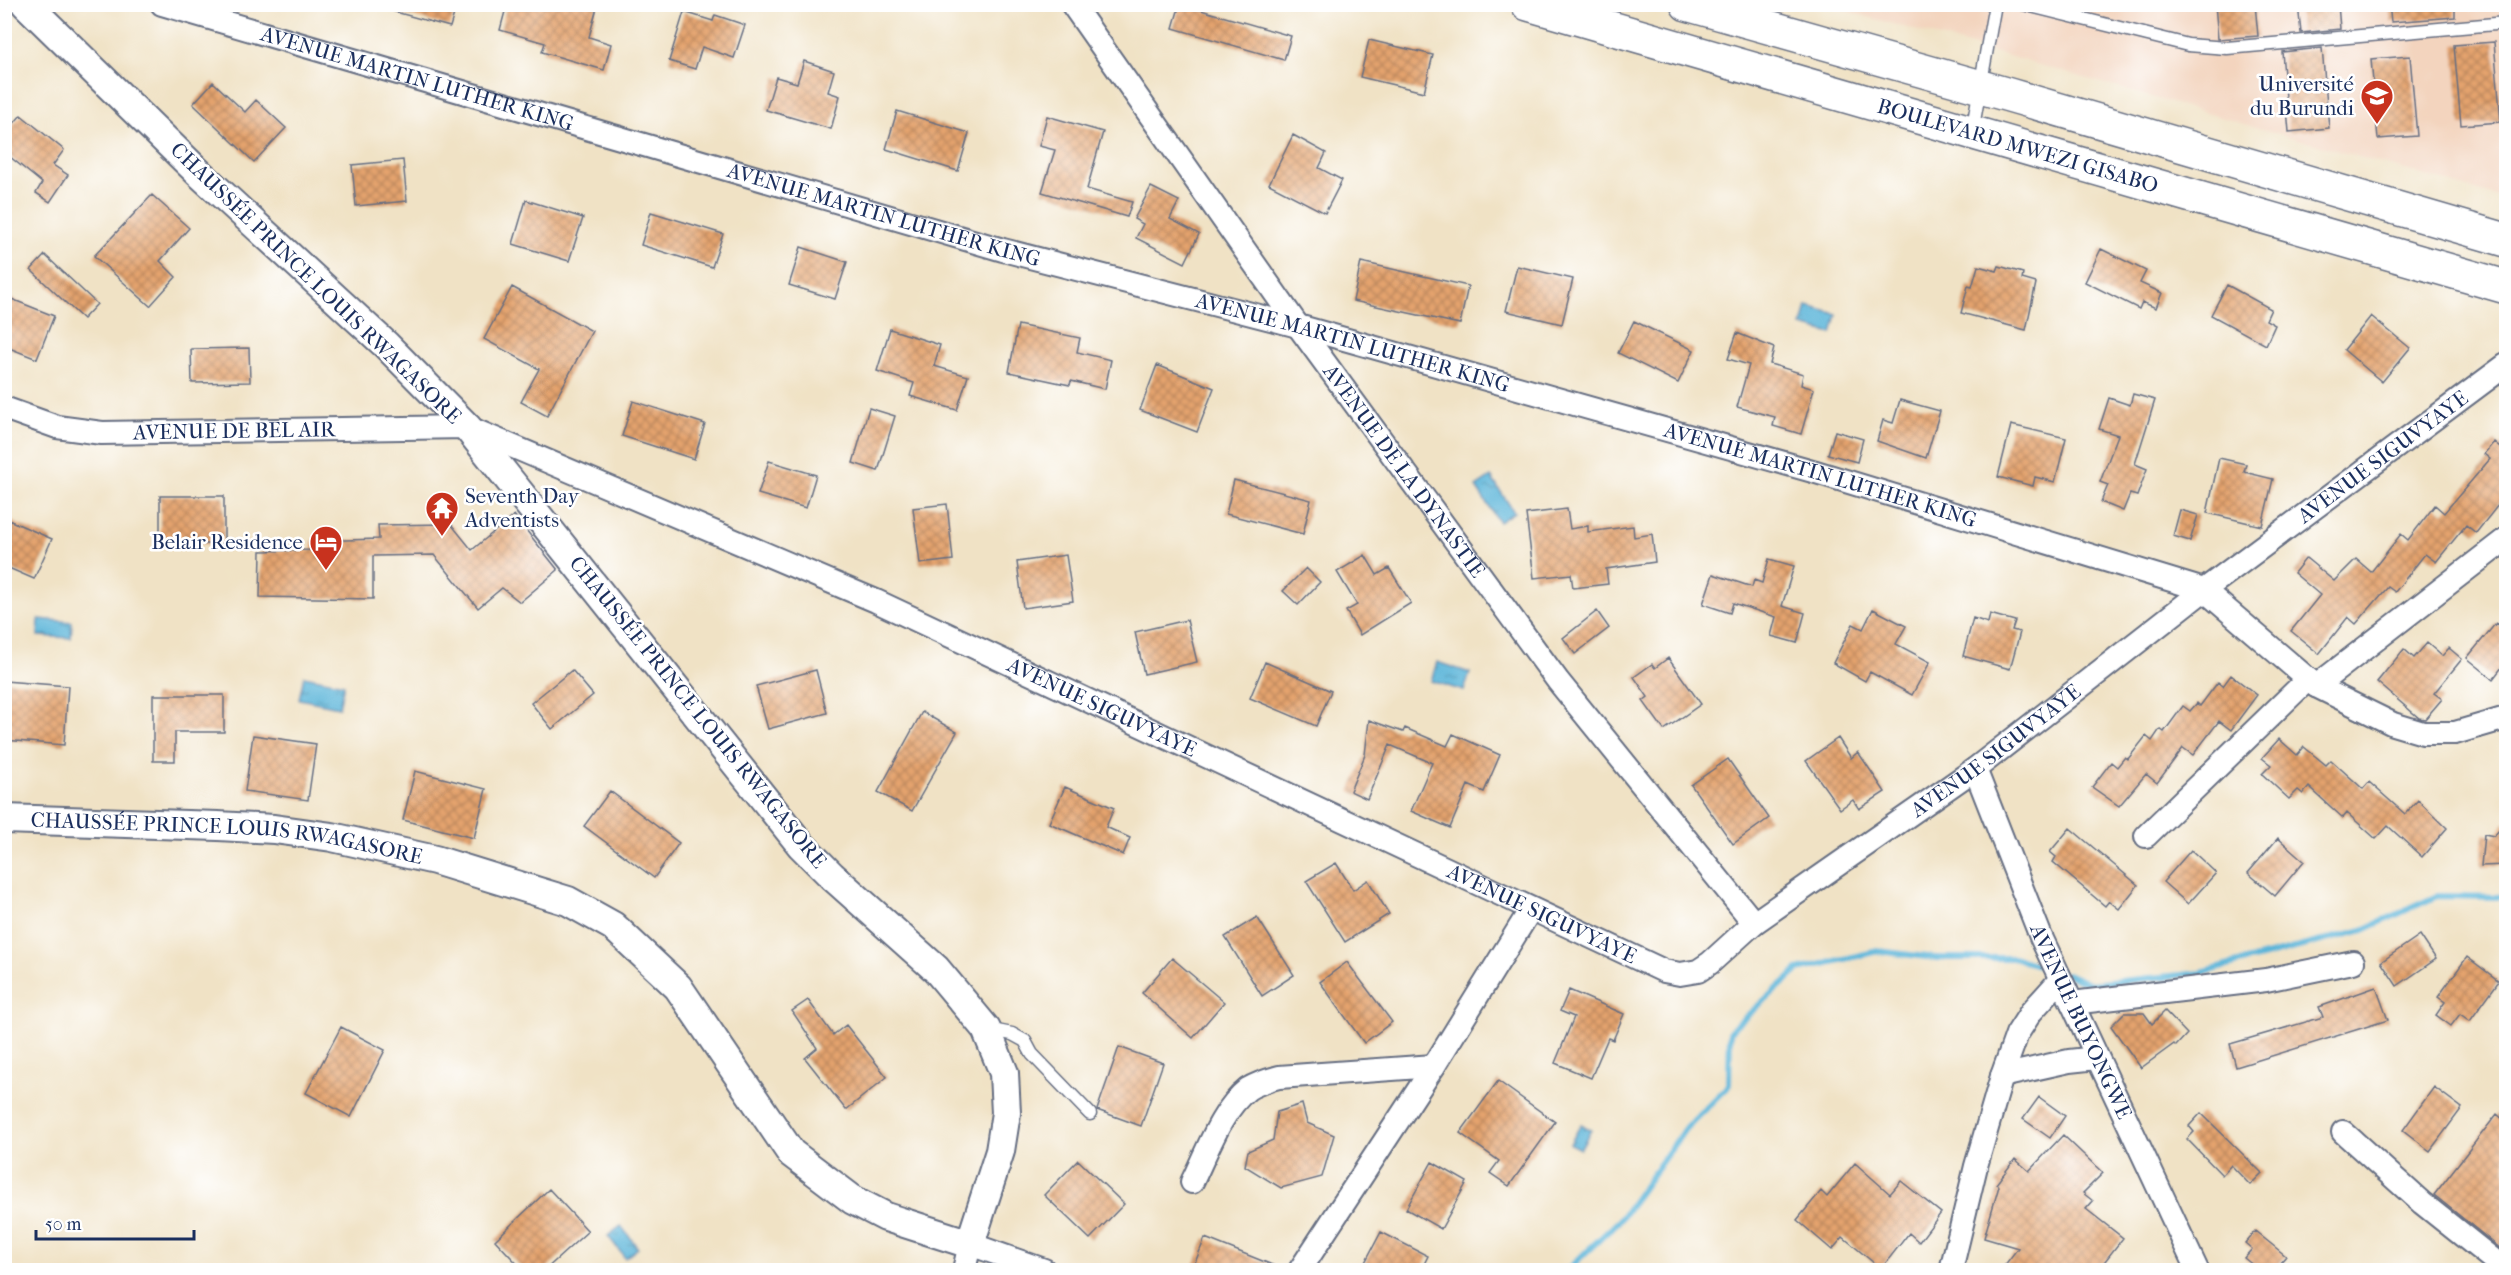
<svg xmlns="http://www.w3.org/2000/svg" width="2511" height="1275" viewBox="0 0 2511 1275" font-family="'IM FELL French Canon',serif">
<style>
.built{fill:#f3d4be}
.water{fill:url(#water-ripples);stroke:#3c729c;stroke-width:1.5}
.lines{fill:none;stroke-linecap:round;stroke-linejoin:round}
.stream{stroke:#5cb5d9;stroke-width:6}
.building{fill:url(#building-cross-hatch)}
.service-casing{stroke:#666e82;stroke-width:15}
.minor-casing{stroke:#666e82;stroke-width:26}
.tertiary-casing{stroke:#666e82;stroke-width:32}
.primary-casing{stroke:#666e82;stroke-width:36}
.service{stroke:#fff;stroke-width:12}
.minor{stroke:#fff;stroke-width:22}
.tertiary{stroke:#fff;stroke-width:28}
.primary{stroke:#fff;stroke-width:33}
.labels{text-anchor:middle;stroke-width:5;stroke-linejoin:round;paint-order:stroke}
.street-label{font-size:21px;fill:#1b2f5e;stroke:#fff}
.poi-label{font-size:21px;fill:#1b2f5e;stroke:#fff;text-anchor:end}
</style>
<defs>
<pattern id="water-ripples" width="26" height="14" patternUnits="userSpaceOnUse" patternTransform="scale(1.5)"><rect width="26" height="14" fill="#5cb5d9"/><path d="M2 4q2-2 4 0t4 0M15 11q2-2 4 0t4 0" fill="none" stroke="#4b94b3"/></pattern>
<pattern id="building-cross-hatch" width="8" height="8" patternUnits="userSpaceOnUse" patternTransform="scale(1.5)"><rect width="8" height="8" fill="#e4a36d"/><path d="M0 0l8 8M0 8l8-8" fill="none" stroke="#b8855d"/></pattern>
</defs>
<rect width="100%" height="100%" fill="#fff"/>
<filter id="ink" filterUnits="userSpaceOnUse"><feTurbulence type="fractalNoise" baseFrequency=".0167" numOctaves="2"/><feDisplacementMap in="SourceGraphic" scale="12" xChannelSelector="R" yChannelSelector="G"/><feConvolveMatrix kernelMatrix="1 2 1 2 8 2 1 2 1" color-interpolation-filters="sRGB"/></filter>
<filter id="wash" filterUnits="userSpaceOnUse"><feTurbulence type="fractalNoise" baseFrequency=".008" numOctaves="4" result="noise"/><feDisplacementMap in="SourceGraphic" scale="24" xChannelSelector="R" yChannelSelector="G"/><feGaussianBlur stdDeviation="1.35" result="paint"/><feColorMatrix in="noise" values="0 0 0 0 0 0 0 0 0 0 0 0 0 0 0 0 0 1.4 0 .05"/><feComposite in="paint" operator="in"/></filter>
<g filter="url(#wash)">
<rect width="100%" height="100%" fill="#f0e2c5"/>
<path class="built" d="M1825,5H2506V199L1987,50Z"/>
<path class="water" d="M1807,306L1837,314L1832,334L1802,326Z
M1491,477L1514,512L1499,522L1476,487Z
M39,619L72,622L71,638L38,636Z
M1437,662L1470,673L1464,691L1431,681Z
M304,676L344,684L339,707L299,699Z
M1581,1124L1591,1130L1580,1149L1570,1144Z
M621,1226L638,1248L625,1258L608,1236Z"/>
<g class="lines">
<path class="stream" d="M2067,974L2090,984L2201,973L2363,930L2437,896L2506,897
M1567,1270L1620,1220L1685,1129L1729,1085L1730,1031L1798,970L1878,951L1935,958H2013L2049,968"/>
</g>
<g id="blocks">
<path class="building" d="M388,4H457L450,27L388,10Z
M507,4H598L589,37L611,44L604,70L542,52L545,43L500,30Z
M1180,4L1291,36L1284,60L1173,28Z
M2215,4H2255L2258,36L2218,39Z
M2298,4H2338L2340,29L2301,33Z
M2389,4H2455V17L2391,22Z
M684,12L713,21L715,15L745,25L734,58L702,47L695,69L669,61Z
M1369,40L1433,55L1424,92L1360,77Z
M2494,42L2501,122L2461,125L2454,45Z
M2322,48L2329,128L2289,132L2282,52Z
M2410,56L2417,136L2378,139L2371,59Z
M804,61L834,71L828,92L840,96L831,129L766,110L776,77L797,83Z
M213,82L245,112L256,100L286,128L254,162L193,104Z
M897,111L969,133L958,171L886,149Z
M21,115L64,150L53,165L68,175L50,202L36,193L42,183L4,152V135Z
M1047,116L1103,132L1087,189L1132,202L1127,217L1042,192L1055,150L1039,146Z
M1293,135L1326,153L1319,168L1342,180L1325,213L1269,184Z
M403,160L407,201L356,206L352,165Z
M1151,187L1179,201L1170,219L1199,234L1185,263L1136,238L1143,224L1134,219Z
M152,195L189,228L160,261L176,277L150,306L94,256Z
M526,200L583,218L569,261L513,244Z
M651,212L723,234L712,267L641,245Z
M801,247L847,262L835,299L789,285Z
M2101,249L2146,271L2140,283L2162,293L2156,308L2142,302L2139,309L2085,282Z
M45,255L97,304L83,319L31,270Z
M1361,262L1468,286L1460,324L1353,301Z
M1517,266L1573,279L1562,324L1506,311Z
M1978,266L1997,271L1999,266L2023,273L2022,279L2036,283L2026,330L1961,313L1968,286L1972,287Z
M2227,285L2271,309L2266,320L2275,325L2266,345L2211,315Z
M512,287L592,331L547,416L521,402L539,369L484,339Z
M4,296L54,316L37,359L4,346Z
M2371,316L2410,348L2382,382L2344,350Z
M1634,321L1694,350L1678,383L1618,353Z
M1018,325L1080,338L1077,352L1111,360L1105,389L1071,381L1070,385L1009,372Z
M890,329L940,345L934,366L968,376L957,410L910,396L914,383L877,371Z
M1737,333L1774,348L1770,364L1803,374L1801,385L1814,389L1801,434L1773,426L1775,417L1737,407L1749,365L1728,359Z
M249,348L250,382L192,383L191,349Z
M1157,365L1214,388L1197,432L1140,410Z
M2133,394L2155,400L2135,464L2147,469L2137,496L2130,494L2123,511L2101,502L2108,485L2100,482L2118,435L2099,429L2109,398L2130,405Z
M1900,400L1940,411L1926,458L1877,441L1883,420L1893,423Z
M633,401L705,424L694,459L622,436Z
M869,408L895,416L878,471L853,463Z
M2011,425L2066,438L2055,482L2035,477L2033,486L1998,477Z
M1835,431L1863,439L1857,462L1828,454Z
M2506,439V495L2476,533L2466,525L2436,562L2425,554L2395,592L2388,587L2356,624L2348,617L2319,654L2291,631L2320,595L2294,573L2306,558L2334,581L2356,559L2371,572L2401,534L2408,540L2435,505L2444,513L2490,459L2484,454L2494,442L2500,447Z
M2219,458L2246,464L2244,472L2273,479L2262,526L2207,513Z
M769,461L816,475L806,508L758,494Z
M1234,480L1311,500L1303,534L1226,514Z
M160,496H224V544H160Z
M947,504L953,560L920,564L913,508Z
M1567,509L1570,529L1588,526V532L1633,526L1634,537L1652,534L1655,562L1606,569L1608,584L1573,588L1571,574L1534,578L1526,514Z
M2180,510L2198,515L2190,541L2173,536Z
M514,515L558,570L520,602L502,588L478,608L434,555L373,556V599L260,597L261,551L312,550V541L379,539L378,525L451,524L472,550Z
M4,518L52,539L34,579L4,566Z
M1066,555L1073,601L1023,608L1017,562Z
M1365,555L1377,575L1389,568L1411,603L1360,635L1346,611L1357,605L1337,572Z
M1769,559L1794,566L1782,606L1805,613L1797,643L1771,636L1776,617L1733,603L1730,613L1703,604L1713,574L1752,587L1754,580L1762,583Z
M1306,568L1320,582L1298,605L1283,591Z
M1873,609L1906,626L1896,644L1930,662L1912,695L1870,672L1865,681L1833,663L1853,624L1863,629Z
M1597,611L1609,628L1575,654L1563,638Z
M1990,614L2015,621L2012,630L2020,632L2010,669L1963,656L1973,618L1988,623Z
M1187,620L1197,662L1144,674L1135,632Z
M2496,623L2506,632V662L2493,679L2467,658Z
M2427,643L2442,656L2449,648L2462,659L2434,693L2442,699L2425,719L2419,718L2377,682L2404,649L2414,658Z
M1668,658L1701,704L1664,730L1643,701L1648,697L1634,677L1652,664L1655,668Z
M1265,662L1331,691L1316,726L1250,698Z
M572,670L593,695L552,729L531,703Z
M816,670L827,713L768,729L756,686Z
M2231,675L2257,695L2231,730L2219,721L2193,755L2183,748L2157,783L2146,774L2119,806L2092,787L2111,762L2117,767L2125,757L2128,759L2146,736L2152,741L2160,729L2164,732L2183,706L2190,711L2197,703L2200,706L2218,682L2223,686Z
M4,681L68,686L64,745L4,740Z
M153,695H224V732H175V761H153Z
M922,712L957,732L912,811L878,792Z
M1369,720L1403,732L1405,728L1447,746L1453,734L1500,755L1484,792L1468,785L1450,828L1411,811L1432,763L1390,745L1367,799L1350,791L1365,755Z
M253,735L316,744L308,800L245,791Z
M1838,738L1851,758L1858,752L1885,792L1859,809L1853,800L1840,809L1806,761Z
M2279,739L2297,755L2304,747L2326,765L2331,760L2363,789L2369,782L2405,814L2418,800L2447,828L2422,857L2388,826L2376,839L2347,813L2343,818L2309,787L2303,794L2298,790L2289,799L2262,774L2271,765L2262,758Z
M1728,759L1769,818L1733,844L1691,785Z
M415,771L486,789L474,838L403,820Z
M1065,787L1114,808L1106,827L1130,838L1123,855L1049,823Z
M610,791L679,843L654,878L584,826Z
M2506,822V865L2481,866L2484,834L2494,836Z
M2070,828L2138,885L2119,909L2109,901L2105,906L2053,862L2056,857L2050,852Z
M2278,838L2304,861L2275,896L2248,873Z
M2191,850L2216,873L2188,904L2163,882Z
M1336,863L1353,890L1368,880L1389,914L1345,942L1306,881Z
M1257,917L1294,975L1262,996L1225,937Z
M2420,935L2436,959L2397,986L2381,962Z
M2467,957L2499,981L2470,1021L2460,1014L2451,1026L2436,1015L2445,1002L2438,997Z
M1172,958L1224,1002L1193,1038L1142,993Z
M1347,962L1392,1022L1364,1043L1320,982Z
M2376,987L2388,1020L2236,1067L2230,1044L2323,1017L2319,1007Z
M1569,990L1624,1014L1613,1040L1608,1038L1591,1078L1555,1063L1574,1017L1560,1011Z
M808,1000L833,1035L846,1025L887,1077L846,1110L805,1058L817,1048L792,1011Z
M2165,1011L2187,1034L2176,1046L2174,1044L2141,1068L2111,1026L2124,1013H2144L2152,1024Z
M341,1027L385,1050L351,1117L306,1093Z
M1119,1047L1163,1063L1141,1126L1097,1110Z
M1498,1081L1555,1122L1509,1186L1490,1173L1499,1161L1460,1133Z
M2434,1087L2462,1108L2430,1151L2403,1130Z
M2039,1097L2065,1116L2050,1138L2023,1119Z
M1302,1104L1307,1123L1334,1135L1322,1177L1281,1188L1245,1166L1248,1151L1273,1140L1277,1112Z
M2201,1113L2262,1173L2250,1185L2231,1165L2222,1175L2187,1139L2194,1132L2189,1126Z
M2497,1114L2506,1122V1253L2434,1195Z
M2063,1135L2103,1173L2083,1193L2093,1201L2086,1209L2123,1238L2098,1270H2001L2018,1248L1984,1238L1999,1186L1996,1184L2015,1159L2029,1171Z
M1078,1160L1124,1204L1090,1239L1044,1195Z
M1432,1162L1467,1182L1441,1229L1406,1209Z
M1855,1163L1890,1194L1901,1181L1941,1213L1919,1242L1909,1233L1881,1269L1843,1237L1832,1250L1797,1220L1821,1191L1827,1197Z
M549,1189L588,1231L545,1270H523L495,1240Z
M2255,1231L2286,1256L2274,1270H2259L2244,1258L2252,1249L2245,1243Z
M1381,1232L1428,1256L1421,1270H1361Z
M1205,1238L1285,1270H1192Z"/>
</g>
</g>
<g filter="url(#ink)">
<use href="#blocks" fill-opacity="0" stroke="#666e82" stroke-width="1.5"/>
<g class="lines">
<defs>
<path id="service" d="M2023,4L2188,45L2227,48L2506,23
M1972,132L1995,4
M987,1029L1012,1034L1025,1041L1032,1054L1090,1114"/>
<g id="minor">
<path id="s1" d="M162,4L1003,250L1298,326L1816,472L2204,590L2316,686L2393,724L2423,733H2455L2506,718"/>
<path id="s2" d="M1072,4L1298,326L1558,681L1754,923"/>
<path id="s3" d="M4,408L57,427L102,433L467,427L876,601L1664,971L1680,974L1698,971L1710,963L1754,923L1975,769L2204,590L2506,365"/>
<path d="M2316,686L2506,539"/>
<path id="s4" d="M1975,769L2041,937L2197,1270"/>
<path d="M2146,836L2308,679"/>
<path d="M2072,1003L2266,980L2353,962"/>
<path d="M2002,1076L2069,1061L2097,1058"/>
<path d="M2343,1132L2422,1203L2506,1270"/>
<path d="M1192,1182C1207,1152 1221,1110 1248,1089C1257,1083 1268,1080 1279,1077L1434,1066"/>
<path d="M964,1270L970,1244L1044,1270"/>
<path d="M1300,1270L1434,1066L1531,909"/>
<path d="M1951,1270L1976,1166L2002,1076L2017,1034L2031,1012L2060,980"/>
</g>
<g id="tertiary">
<path id="s5" d="M4,819L218,826L274,829L332,837L435,860L568,901L613,926L678,987L791,1153L853,1200L886,1217L970,1244L1000,1151L1006,1113L1004,1073L986,1029L936,969L832,876L801,845L467,427L386,345L199,173L26,4"/>
</g>
<g id="primary">
<path id="s6" d="M1528,4L2506,287"/>
<path d="M1687,4L2009,95L2506,240"/>
</g>
</defs>
<use href="#service" class="service-casing"/>
<use href="#minor" class="minor-casing"/>
<use href="#tertiary" class="tertiary-casing"/>
<use href="#primary" class="primary-casing"/>
<use href="#service" class="service"/>
<use href="#minor" class="minor"/>
<use href="#tertiary" class="tertiary"/>
<use href="#primary" class="primary"/>
</g>
</g>
<defs>
<symbol id="university-pin" viewBox="-11 -11 22 30"><path d="M0 17L-7.5 6A9.5 9.5 0 1 1 7.5 6Z" fill="#c8321e" stroke="#fff"/><path d="M0-5L7-2L0 1L-7-2ZM-4 1L0 2.5L4 1V4Q0 6-4 4Z" fill="#fff"/></symbol>
<symbol id="temple-pin" viewBox="-11 -11 22 30"><path d="M0 17L-7.5 6A9.5 9.5 0 1 1 7.5 6Z" fill="#c8321e" stroke="#fff"/><path d="M0-6L5-2H3V0L6.5 2.5H4V6H1.5V3h-3V6H-4V2.5H-6.5L-3 0V-2H-5Z" fill="#fff"/></symbol>
<symbol id="hotel-pin" viewBox="-11 -11 22 30"><path d="M0 17L-7.5 6A9.5 9.5 0 1 1 7.5 6Z" fill="#c8321e" stroke="#fff"/><path d="M-6-4.5h1.5V1H6V5H4.5V3h-9V5H-6ZM-4 0a1.8 1.8 0 1 1 3.6 0ZM.5 0V-2.5h3Q6-2.5 6 0Z" fill="#fff"/></symbol>
</defs>
<g fill-rule="evenodd">
<use href="#university-pin" x="2358" y="77" width="38" height="52"/>
<use href="#temple-pin" x="423" y="489" width="38" height="52"/>
<use href="#hotel-pin" x="307" y="523" width="38" height="52"/>
</g>
<g class="labels">
<g class="street-label">
<text dy="7" stroke="none"><textPath href="#s1" startOffset="266">AVENUE MARTIN LUTHER KING</textPath></text>
<text dy="7" stroke="none"><textPath href="#s6" startOffset="510">BOULEVARD MWEZI GISABO</textPath></text>
<text dy="7" stroke="none"><textPath href="#s1" startOffset="752">AVENUE MARTIN LUTHER KING</textPath></text>
<text transform="translate(316 283) rotate(44)" y="7">CHAUSSÉE PRINCE LOUIS RWAGASORE</text>
<text dy="7" stroke="none"><textPath href="#s1" startOffset="1238">AVENUE MARTIN LUTHER KING</textPath></text>
<text dy="7" stroke="none"><textPath href="#s3" startOffset="234">AVENUE DE BEL AIR</textPath></text>
<text dy="7" stroke="none"><textPath href="#s3" startOffset="2673">AVENUE SIGUVYAYE</textPath></text>
<text dy="7" stroke="none"><textPath href="#s2" startOffset="573">AVENUE DE LA DYNASTIE</textPath></text>
<text dy="7" stroke="none"><textPath href="#s1" startOffset="1724">AVENUE MARTIN LUTHER KING</textPath></text>
<text dy="7" stroke="none"><textPath href="#s3" startOffset="1161">AVENUE SIGUVYAYE</textPath></text>
<text transform="translate(698 712) rotate(51)" y="7">CHAUSSÉE PRINCE LOUIS RWAGASORE</text>
<text dy="7" stroke="none"><textPath href="#s3" startOffset="2187">AVENUE SIGUVYAYE</textPath></text>
<text dy="7" stroke="none"><textPath href="#s5" startOffset="224">CHAUSSÉE PRINCE LOUIS RWAGASORE</textPath></text>
<text dy="7" stroke="none"><textPath href="#s3" startOffset="1647">AVENUE SIGUVYAYE</textPath></text>
<text dy="7" stroke="none"><textPath href="#s4" startOffset="274">AVENUE BUYONGWE</textPath></text>
</g>
<g class="poi-label">
<text x="2354" y="91">Université<tspan x="2354" dy="24">du Burundi</tspan></text>
<text x="465" y="503" text-anchor="start">Seventh Day<tspan x="465" dy="24">Adventists</tspan></text>
<text x="303" y="549">Belair Residence</text>
</g>
</g>
<rect width="2511" height="1275" fill="none" stroke="#fff" stroke-width="24"/>
<path d="M36 1230v9h158v-9" fill="none" stroke="#1b2f5e" stroke-width="3"/>
<text x="45" y="1230" font-size="18" fill="#1b2f5e" stroke="#ffffff" stroke-width="4.5" paint-order="stroke">50 m</text>
</svg>
